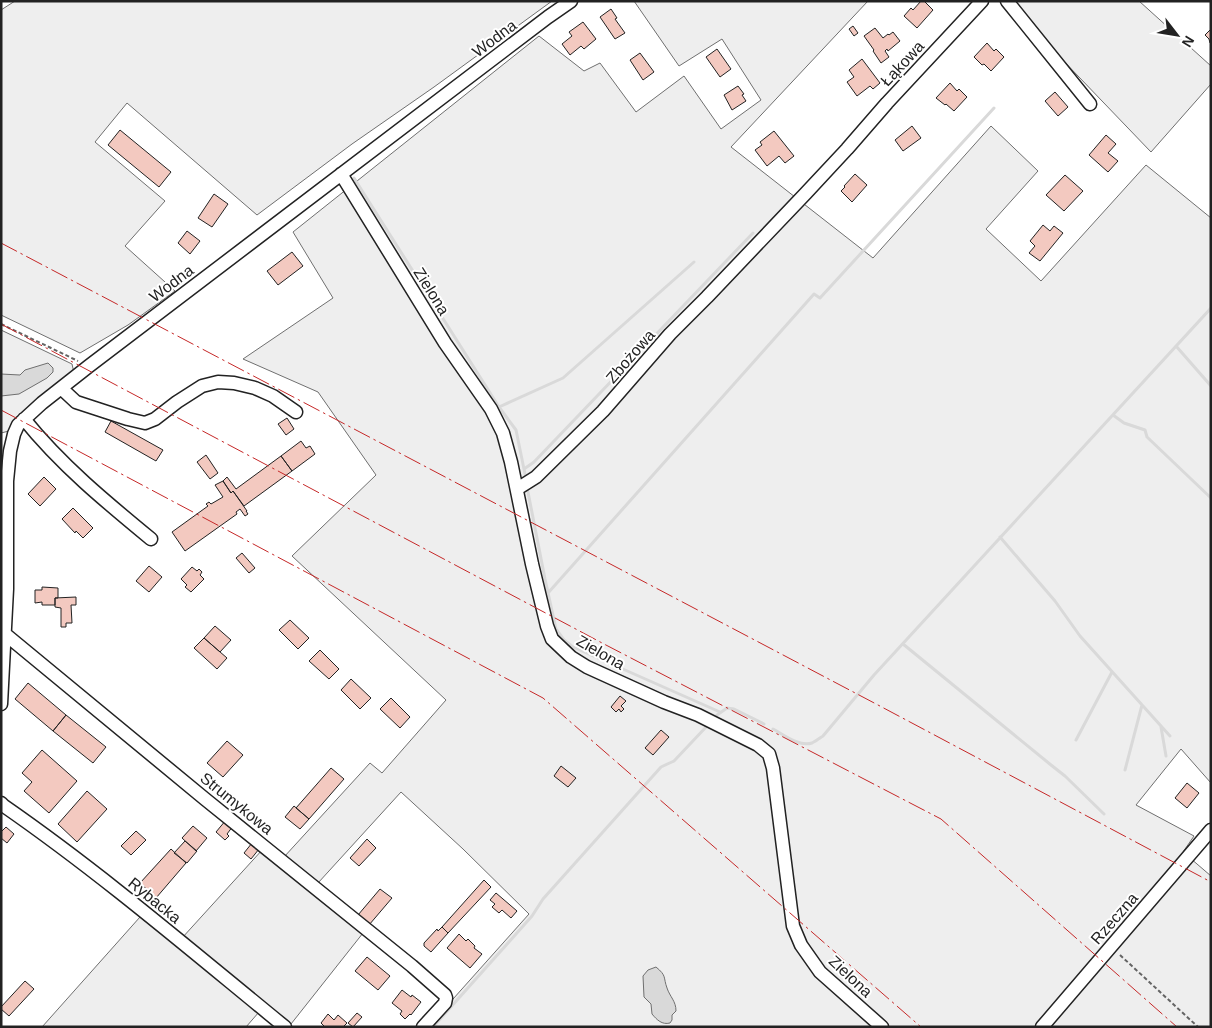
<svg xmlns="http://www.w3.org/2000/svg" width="1212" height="1028" viewBox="0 0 1212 1028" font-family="Arial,sans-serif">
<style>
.green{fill:#eee;stroke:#6f6f6f}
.water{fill:#d9d9d9;stroke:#6f6f6f}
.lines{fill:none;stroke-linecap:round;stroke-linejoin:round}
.stream{stroke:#d9d9d9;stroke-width:3}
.building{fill:#f3c9c0;stroke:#222}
.minor-casing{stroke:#222;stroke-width:15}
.path{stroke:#646464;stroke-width:2;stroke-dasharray:4 2.5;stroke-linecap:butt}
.minor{stroke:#fff;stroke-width:12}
.power{stroke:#c62828;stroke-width:1;stroke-dasharray:18 4 2.5 4;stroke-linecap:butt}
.labels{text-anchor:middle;stroke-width:4;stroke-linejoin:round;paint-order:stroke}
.street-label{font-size:16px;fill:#222;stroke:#fff}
</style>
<rect width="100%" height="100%" fill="#fff"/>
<path class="green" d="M15,1H552L434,87L352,144L257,215L127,103L95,142L165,201L125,246L175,291L128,325L80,353L1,315V10Z
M634,1H868L731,147L873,258L991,126L1038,171L986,229L1041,281L1146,165L1211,218V783L1181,749L1136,805L1194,836L1183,852L1211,876V1027H428L529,914L463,849L401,792L318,883L284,857L370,763L382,773L446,700L292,556L376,475L318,392L243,359L333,298L293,232L539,36L584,71L600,63L636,112L684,76L721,129L761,100L722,39L679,66Z
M1006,1H1139L1211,66V84L1151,152Z
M1,330L72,364L74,373L9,431L1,433Z
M263,849L363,933L291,1024L182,938Z
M140,917L259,1012L246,1027H42Z"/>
<path class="water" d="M48,363L53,368V372L47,378L19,394L1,396V374L20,375L25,370Z
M656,967C667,976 663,977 667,988C670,997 676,1001 676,1011L672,1015V1020L670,1023C662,1025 657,1020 652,1014L651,1004L644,997L643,976L648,970Z"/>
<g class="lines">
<path class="stream" d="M354,178L499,407L516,430L526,479
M1176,346L1211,386
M499,407L563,378L694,262
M1113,415L1124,423L1145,430L1147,437L1211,498
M524,469L534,462L753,233
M527,487L545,579L556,629L564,640L573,647L720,712
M1000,537L1055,601L1080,636L1170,736
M548,593L814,294L820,298L994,108
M903,644L1051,765L1065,776L1104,814
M717,715L727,708L734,709L764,724
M1161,727L1166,756
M773,729C784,735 799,747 812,743C816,741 820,738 823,736L874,675L1211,308
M1076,740L1112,672
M1125,770L1142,705
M433,1027L532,916L543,899L661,767L674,761L707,726"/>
</g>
<path class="building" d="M921,1H924L933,10L917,28L904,16L911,8L913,10Z
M611,9L617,18L615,19L625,33L615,39L600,17Z
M583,22L596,39L584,49L581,46L570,55L562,44L572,36L569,32Z
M853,26L858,33L854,36L849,29Z
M875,28L883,38L888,34L889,35L893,32L900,41L888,51L887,49L885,51L889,57L881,63L873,51L874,50L864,36Z
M1211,29V43H1210L1209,39L1205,35Z
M987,43L994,51L996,49L1004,57L991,71L984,64L982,65L974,57Z
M717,49L731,69L720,77L706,57Z
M640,53L654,72L643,80L630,60Z
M862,59L880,83L873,89L870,86L857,96L847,82L854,77L849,70Z
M950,83L957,91L959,89L967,97L954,111L946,104L945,105L936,98Z
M738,86L744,94L742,95L746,101L732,110L724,95Z
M1055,92L1068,107L1058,116L1045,101Z
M912,126L921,138L903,151L895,140Z
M120,130L171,172L159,187L108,145Z
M774,131L794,156L785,163L779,156L767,166L755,150L762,145L760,142Z
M1106,135L1116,144L1108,153L1118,161L1108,172L1089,155Z
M855,174L867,185L852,202L841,191L845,187L844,186Z
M1065,175L1083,191L1064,211L1046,195Z
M214,194L228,204L212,227L198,218Z
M1043,225L1050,231L1054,226L1063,233L1040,261L1029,253L1035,246L1030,241Z
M187,231L200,241L190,254L178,243Z
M292,252L303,266L278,285L267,271Z
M287,418L294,429L286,435L278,424Z
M111,421L163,450L156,461L105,432Z
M301,441L306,448L310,446L315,454L292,471L281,456Z
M206,455L218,473L210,479L197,462Z
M281,456L292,471L244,506L233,491L231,493L223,481L227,477L236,489Z
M44,477L56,489L40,506L28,494Z
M223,481L231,493L233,491L247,511H246L248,514L245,516L240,509L236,512L237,514L185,551L172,532L208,506L206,504L209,502L211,504L223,497L215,485Z
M73,508L93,528L83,538L76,531L75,533L62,519Z
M242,553L255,568L249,573L236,558Z
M149,566L162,577L149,592L136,581Z
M192,567L197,571L199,569L202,572L200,575L204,579L191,592L185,587L187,585L181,579Z
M42,587L58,588V598H55V605H42V602L35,603V590H42Z
M76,597V605H71L72,623H66V627H61V608L55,607V598Z
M290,620L309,638L298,649L279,630Z
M215,626L231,640L220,652L204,638Z
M204,638L227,658L217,669L194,648Z
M320,650L339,669L329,679L309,661Z
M351,679L371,698L360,709L341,690Z
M28,683L66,715L53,731L15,699Z
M620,696L626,701L621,706L624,709L621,712L619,709L616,712L611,707Z
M391,698L410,717L400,728L380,709Z
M66,715L106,747L93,763L53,731Z
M661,730L669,737L653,755L645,748Z
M227,741L243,755L223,777L207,763Z
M42,750L77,781L49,813L24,791L32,782L22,773Z
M561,766L576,778L568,787L554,776Z
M331,768L344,779L309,819L296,808Z
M1187,783L1199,793L1187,808L1175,798Z
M87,791L107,809L77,842L58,824Z
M294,806L309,819L300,829L285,817Z
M226,820L233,826L227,834L229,836L225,840L216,832Z
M193,826L207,838L196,851L182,838Z
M6,827L14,834L7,843L1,838V832Z
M136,831L146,840L131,855L121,846Z
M367,839L376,848L359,866L350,858Z
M185,841L197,851L187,863L174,853Z
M252,843L259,849L251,859L244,853Z
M171,849L186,863L156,898L140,883Z
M484,880L491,887L448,933L442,927Z
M380,889L392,898L369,925L358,915Z
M496,893L517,911L511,918L502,910L499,913L492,907L495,904L490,900Z
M442,927L448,933L431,952L424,946V943L437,929L438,931Z
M459,934L466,941L468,939L475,946L474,948L482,954L470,968L447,948Z
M367,957L390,976L378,990L355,971Z
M25,981L34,989L9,1016L1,1009V1007Z
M402,990L411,997L412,995L421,1002L411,1015L410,1014L405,1019L400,1014L402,1011L392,1003Z
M357,1013L362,1017L353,1027L348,1023Z
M328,1014L334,1020L338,1015L347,1023L343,1027H325L321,1023Z"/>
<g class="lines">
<defs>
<path id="minor" d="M1007,1L1090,104
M341,174L445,343L491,409L503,433L511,462L532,564L547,626L552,639L571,657L587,667L664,702L698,715L758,745L769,754L773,768L793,926L801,945L820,972L882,1027
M61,388L76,402L128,419L145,423L155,419L177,402L202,386L218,382L234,383L255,388L273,396L296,412
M24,419C61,465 106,502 151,539
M517,489L536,477L603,411L670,334L707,297L806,193L847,149L887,103L982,1
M5,634L205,799L412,966L445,995L446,998L445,1003L423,1027
M1,704L7,589V481L10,451L14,434L18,425L42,403L89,366L548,17L571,1
M1,803L4,806C102,874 193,952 285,1027
M1042,1027L1211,830"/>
</defs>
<use href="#minor" class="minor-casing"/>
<path class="path" d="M1,324L78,361
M1120,955L1198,1027"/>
<use href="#minor" class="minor"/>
<path class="power" d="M1,243L878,705L1211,882
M1,324L604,644L941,819L1177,1027
M1,410L543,698L921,1027"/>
</g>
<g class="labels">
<g class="street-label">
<text transform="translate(494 38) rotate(-37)" y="6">Wodna</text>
<text transform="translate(902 63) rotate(-47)" y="6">Łąkowa</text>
<text transform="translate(171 283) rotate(-37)" y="6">Wodna</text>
<text transform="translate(432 291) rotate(58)" y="6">Zielona</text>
<text transform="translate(630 356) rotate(-49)" y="6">Zbożowa</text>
<text transform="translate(601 652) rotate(30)" y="6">Zielona</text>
<text transform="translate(237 803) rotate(39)" y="6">Strumykowa</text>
<text transform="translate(155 900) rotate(39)" y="6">Rybacka</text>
<text transform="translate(1114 918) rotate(-49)" y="6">Rzeczna</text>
<text transform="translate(851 976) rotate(43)" y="6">Zielona</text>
</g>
</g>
<rect width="1212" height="1028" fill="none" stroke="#222222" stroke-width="5"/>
<g transform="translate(1177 35) rotate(121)" stroke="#ffffff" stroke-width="4" paint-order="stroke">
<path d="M0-4L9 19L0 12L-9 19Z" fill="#222222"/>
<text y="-8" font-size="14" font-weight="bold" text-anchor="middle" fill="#222222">N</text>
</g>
</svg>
